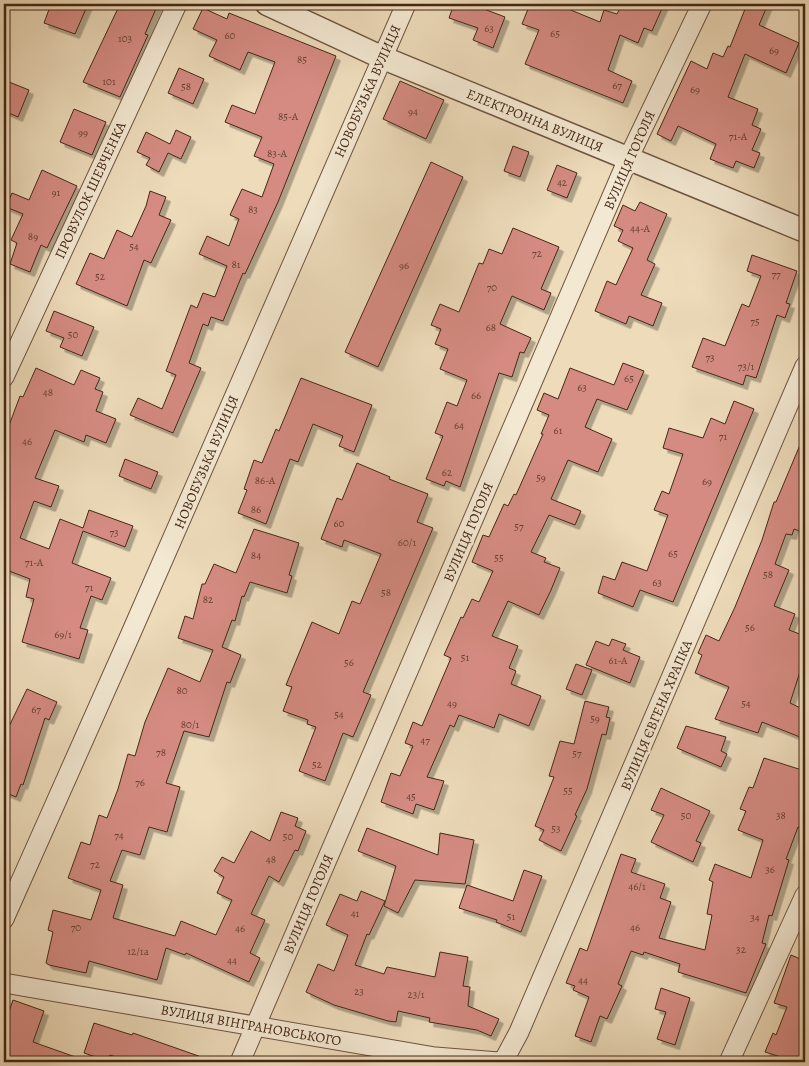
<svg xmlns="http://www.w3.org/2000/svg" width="809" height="1066" viewBox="0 0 809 1066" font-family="Alegreya,serif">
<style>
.building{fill:#d58b82;stroke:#452717;filter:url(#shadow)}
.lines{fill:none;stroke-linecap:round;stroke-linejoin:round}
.minor-casing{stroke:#6f5440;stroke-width:21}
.tertiary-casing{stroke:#6f5440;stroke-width:25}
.minor{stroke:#f3e8d2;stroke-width:19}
.tertiary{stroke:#f3e8d2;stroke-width:22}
.labels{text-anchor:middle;stroke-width:5;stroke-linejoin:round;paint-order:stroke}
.number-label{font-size:11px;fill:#694032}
.street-label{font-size:14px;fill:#452717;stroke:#f3e8d2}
</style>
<defs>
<filter id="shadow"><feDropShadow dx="4.5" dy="4.5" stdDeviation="0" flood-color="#0004"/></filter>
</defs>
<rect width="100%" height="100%" fill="#eddbba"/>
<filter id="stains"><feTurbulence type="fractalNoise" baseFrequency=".004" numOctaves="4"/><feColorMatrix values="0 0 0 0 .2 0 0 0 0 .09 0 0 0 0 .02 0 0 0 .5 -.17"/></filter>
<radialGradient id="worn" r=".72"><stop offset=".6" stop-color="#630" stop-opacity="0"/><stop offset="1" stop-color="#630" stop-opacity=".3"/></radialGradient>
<path class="building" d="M51,4H88L75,34L44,23Z
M120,4H158L145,34L148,35L120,97L83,82Z
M454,4H471L505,17L493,48L473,40L478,28L449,18Z
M530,4H556L600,22L604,10L617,14L622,4H664L652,31L644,28L638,43L620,35L608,70L632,81L623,103L525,64L539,30L522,24Z
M747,4H768L759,25L799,43L786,73L745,54L728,97L758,109L752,125L761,129L752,150L760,153L754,168L736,161L733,168L710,159L716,144L678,126L671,141L657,134L691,61L707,69L713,53L723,57L728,46L730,47Z
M203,8L227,19L229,13L336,56L278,202L245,274L243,273L223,321L211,317L208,326L203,324L189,363L201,368L173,433L130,415L138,398L162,409L176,375L166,371L191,305L197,308L203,293L215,297L227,266L199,254L207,236L229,246L239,219L230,215L242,189L262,197L274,164L254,156L262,137L225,122L232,105L255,114L275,62L248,52L240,70L209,56L217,40L193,29Z
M179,68L204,79L193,104L168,93Z
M4,80L29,90L18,117L4,111Z
M400,81L444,100L426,139L383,119Z
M74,109L106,122L92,155L60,142Z
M176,130L191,137L181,159L168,153L159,172L146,165L150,158L137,152L146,132L170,144Z
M513,146L529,152L520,177L504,171Z
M431,162L463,177L378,367L345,352Z
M557,165L577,173L567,198L547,190Z
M42,170L77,186L47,248L41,245L30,272L10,264L17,243L11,240L23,214L6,207L12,193L29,200Z
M150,191L166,197L159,215L171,220L151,263L144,260L127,306L76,284L90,253L104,259L117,230L132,237L146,206Z
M640,202L667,214L647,260L655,264L641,295L662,303L653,326L629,316L626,324L595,311L607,281L616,285L633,248L618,241L623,230L614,226L623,205L635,211Z
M513,228L559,247L541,289L551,293L544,310L512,296L500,324L531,338L524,353L520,352L512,377L499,373L460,487L446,481L444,486L426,479L443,436L435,433L447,402L457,406L467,380L440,369L448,349L435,344L441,329L431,325L440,304L459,312L479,263L483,264L489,249L502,254Z
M752,255L797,271L786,303L790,304L785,318L777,315L756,378L746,375L743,385L692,367L703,338L725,346L742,304L749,307L761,276L747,271Z
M54,311L94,327L82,356L60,347L64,338L46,331Z
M623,363L644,371L627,410L597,399L585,427L612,439L598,472L568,460L551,499L581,511L575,525L549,515L531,552L546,558L544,562L560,568L551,590L539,615L508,601L492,636L518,646L509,668L516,671L511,684L541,696L529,726L499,714L494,728L459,715L454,727L450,725L427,777L444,781L434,810L416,804L413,814L381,802L391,773L400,776L413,746L405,743L413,722L422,726L451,658L444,655L461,617L463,618L472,599L479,602L493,571L472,562L483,535L489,537L504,504L508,506L514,494L516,495L543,434H541L549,415L537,410L544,393L558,399L570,368L614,385Z
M36,368L74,385L81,370L100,378L95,389L103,392L96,411L116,419L106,443L86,435L84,442L55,430L35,478L59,486L51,507L34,501L20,538L49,549L60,519L83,528L89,510L133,526L125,547L83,531L72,563L111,578L102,600L91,596L80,628L88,630L79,659L22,642L34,599L26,597L30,579L4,569V439L20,396L23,397Z
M301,378L372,405L354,452L339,446L343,436L313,424L298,462L290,459L266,524L238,513L247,490L244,489L254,460L262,463L276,429L279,431Z
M734,401L754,409L673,602L640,590L633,607L598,593L603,576L615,580L622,562L647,571L668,515L654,510L662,491L669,494L683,454L663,448L669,428L703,438L711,418L725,424Z
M805,433V522L802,532L794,529L792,535L786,534L775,564L789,570L774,606L795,614L789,630L805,636V656L790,703L805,710V739L762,722L758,733L715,719L729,687L695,673L702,655L698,653L706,635L719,641L735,607L762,540L774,502H776Z
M125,459L158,472L151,489L119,476Z
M357,463L390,477L389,479L428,494L417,522L433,528L363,692L371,695L353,737L343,733L325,781L299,771L316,727L307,724L308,720L283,711L292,687L286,685L312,622L339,634L352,601L360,604L381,554L344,540L342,547L321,539L337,498L342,500Z
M254,529L299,543L289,575L292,576L287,593L250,582L244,597L242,596L235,621L232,620L222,647L241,655L230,683L227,682L209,737L184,731L166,783L180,787L167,832L149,827L140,855L122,850L110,881L123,885L113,918L175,936L181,921L216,935L232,900L217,893L224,877L214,871L222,857L234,863L251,831L270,841L281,812L298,818L295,826L306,831L298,851L295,850L279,882L269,876L251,914L265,920L250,953L260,958L249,982L186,953L185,955L166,948L157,980L89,961L86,973L49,965L46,963L53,932L48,930L53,910L91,920L101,890L68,878L81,842L90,845L99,815L107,818L118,789L128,754L135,756L145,722L168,668L200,682L213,650L178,638L185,616L193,619L202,584H205L214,564L236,573Z
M612,639L626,644L623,650L640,657L630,683L586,665L596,641L609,646Z
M576,664L592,670L582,695L566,689Z
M27,689L57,702L49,720L45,718L23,785L21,784L16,797L4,792V737Z
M585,701L609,707L606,717L610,718L606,735L602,734L587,789L575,815L577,816L561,851L539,840L544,830L535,826L554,777L549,776L560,741L574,744Z
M686,726L726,737L721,751L727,754L721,767L677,748Z
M764,758L805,771V830L798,827L786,859L789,860L772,916L769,915L762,943L766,944L746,993L678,972L680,964L644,952L643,955L631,951L618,984L622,986L607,1019L600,1016L591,1042L575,1036L589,997L573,990L575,986L566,983L580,948L587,951L621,854L636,859L631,872L665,884L660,898L671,902L659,938L705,950L712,915L707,914L713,882L709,880L715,864L751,878L763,840L738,830L746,811L740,809L749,787L753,788Z
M661,788L710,811L696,841L701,843L693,862L651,842L664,815L651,810Z
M367,828L438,855L440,833L474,840L465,884L415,880L398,913L384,906L396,866L358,851Z
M524,870L542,876L521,932L496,922L497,920L459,908L467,885L513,901Z
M361,891L385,901L369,935L367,934L355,965L384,974L387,967L435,977L440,952L468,957L463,986L470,987L468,1006L499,1019L491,1036L477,1030L429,1022L430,1018L398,1011L396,1022L388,1021L334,1005L306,992L318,964L334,971L348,935L326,925L340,894L357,901Z
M791,955L805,961V1042L797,1062L765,1052L773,1033L776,1035L787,1007L774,1003Z
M661,988L690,998L675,1045L657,1039L666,1012L655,1009Z
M13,1000L44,1011L33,1042L84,1060V1062H4V1026Z
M94,1023L132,1035L133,1033L210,1060V1062H131L110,1055L108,1061L84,1053Z"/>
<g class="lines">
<defs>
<path id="minor" d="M4,377L177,4
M4,919L128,640L406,4
M4,983L435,1057L499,1062
M240,1062L628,159L702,4
M503,1062L519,1032L805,366
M729,1062L805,895"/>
<path id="tertiary" d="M267,4L381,57L805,231"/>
</defs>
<use href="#minor" class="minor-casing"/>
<use href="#tertiary" class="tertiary-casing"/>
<use href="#minor" class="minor"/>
<use href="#tertiary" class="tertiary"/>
</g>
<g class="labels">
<g class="number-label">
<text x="489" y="32">63</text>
<text x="555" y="37">65</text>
<text x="230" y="39">60</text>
<text x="125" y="42">103</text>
<text x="774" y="54">69</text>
<text x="302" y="63">85</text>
<text x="109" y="85">101</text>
<text x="617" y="89">67</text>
<text x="186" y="90">58</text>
<text x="695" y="93">69</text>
<text x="413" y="115">94</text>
<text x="288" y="120">85-А</text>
<text x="83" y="136">99</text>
<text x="738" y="140">71-А</text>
<text x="277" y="157">83-А</text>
<text x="562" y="186">42</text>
<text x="56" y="196">91</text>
<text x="253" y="213">83</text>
<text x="640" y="232">44-А</text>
<text x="33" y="240">89</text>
<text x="134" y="250">54</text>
<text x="537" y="257">72</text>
<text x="236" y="268">81</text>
<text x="404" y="269">96</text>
<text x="776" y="278">77</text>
<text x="100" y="280">52</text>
<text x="492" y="291">70</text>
<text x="755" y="325">75</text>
<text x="491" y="331">68</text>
<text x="73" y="338">50</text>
<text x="710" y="361">73</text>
<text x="746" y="370">73/1</text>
<text x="629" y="382">65</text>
<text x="582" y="391">63</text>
<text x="48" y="396">48</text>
<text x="476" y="399">66</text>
<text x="459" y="429">64</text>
<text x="558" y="434">61</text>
<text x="723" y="440">71</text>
<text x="27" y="445">46</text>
<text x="447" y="476">62</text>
<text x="541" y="481">59</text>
<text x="265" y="484">86-А</text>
<text x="707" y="485">69</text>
<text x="256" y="513">86</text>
<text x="339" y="527">60</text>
<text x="519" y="530">57</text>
<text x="114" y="536">73</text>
<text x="407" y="546">60/1</text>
<text x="673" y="557">65</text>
<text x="256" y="559">84</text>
<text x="499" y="561">55</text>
<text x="34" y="566">71-А</text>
<text x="768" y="578">58</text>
<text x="657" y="586">63</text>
<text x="89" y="591">71</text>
<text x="386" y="596">58</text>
<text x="208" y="603">82</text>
<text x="750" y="631">56</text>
<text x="63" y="638">69/1</text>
<text x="465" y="661">51</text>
<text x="618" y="664">61-А</text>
<text x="349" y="666">56</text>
<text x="182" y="694">80</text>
<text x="452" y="707">49</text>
<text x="746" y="707">54</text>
<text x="36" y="713">67</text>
<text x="339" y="718">54</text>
<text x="595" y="722">59</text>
<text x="190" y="728">80/1</text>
<text x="425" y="744">47</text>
<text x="161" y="756">78</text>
<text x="577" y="757">57</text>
<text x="317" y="768">52</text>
<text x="140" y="786">76</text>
<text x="568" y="794">55</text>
<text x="411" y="800">45</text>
<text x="686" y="819">50</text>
<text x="781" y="819">38</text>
<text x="556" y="832">53</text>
<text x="119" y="839">74</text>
<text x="288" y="840">50</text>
<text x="271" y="863">48</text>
<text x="95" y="868">72</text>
<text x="770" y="873">36</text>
<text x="637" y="890">46/1</text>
<text x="355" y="917">41</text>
<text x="511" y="920">51</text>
<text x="755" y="921">34</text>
<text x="76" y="931">70</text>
<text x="635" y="931">46</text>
<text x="240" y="932">46</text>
<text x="741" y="953">32</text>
<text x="138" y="955">12/1а</text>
<text x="232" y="964">44</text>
<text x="583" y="984">44</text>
<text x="359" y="995">23</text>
<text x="416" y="998">23/1</text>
</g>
<g class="street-label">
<text transform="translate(367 91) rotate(-66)" y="5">НОВОБУЗЬКА ВУЛИЦЯ</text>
<text transform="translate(535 120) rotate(22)" y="5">ЕЛЕКТРОННА ВУЛИЦЯ</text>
<text transform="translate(629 160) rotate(-66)" y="5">ВУЛИЦЯ ГОГОЛЯ</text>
<text transform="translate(90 190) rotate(-65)" y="5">ПРОВУЛОК ШЕВЧЕНКА</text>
<text transform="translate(206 462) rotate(-67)" y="5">НОВОБУЗЬКА ВУЛИЦЯ</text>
<text transform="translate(468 532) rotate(-67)" y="5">ВУЛИЦЯ ГОГОЛЯ</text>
<text transform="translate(656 715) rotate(-67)" y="5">ВУЛИЦЯ ЄВГЕНА ХРАПКА</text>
<text transform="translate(308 904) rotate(-67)" y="5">ВУЛИЦЯ ГОГОЛЯ</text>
<text transform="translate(251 1025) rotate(10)" y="5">ВУЛИЦЯ ВІНГРАНОВСЬКОГО</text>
</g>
</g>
<rect width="809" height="1066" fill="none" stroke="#eddbba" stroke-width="20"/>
<rect x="5" y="5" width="799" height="1056" fill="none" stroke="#452717" stroke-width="2.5"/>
<rect x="10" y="10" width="789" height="1046" fill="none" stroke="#452717"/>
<rect width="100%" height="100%" filter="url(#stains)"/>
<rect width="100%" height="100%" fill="url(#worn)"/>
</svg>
